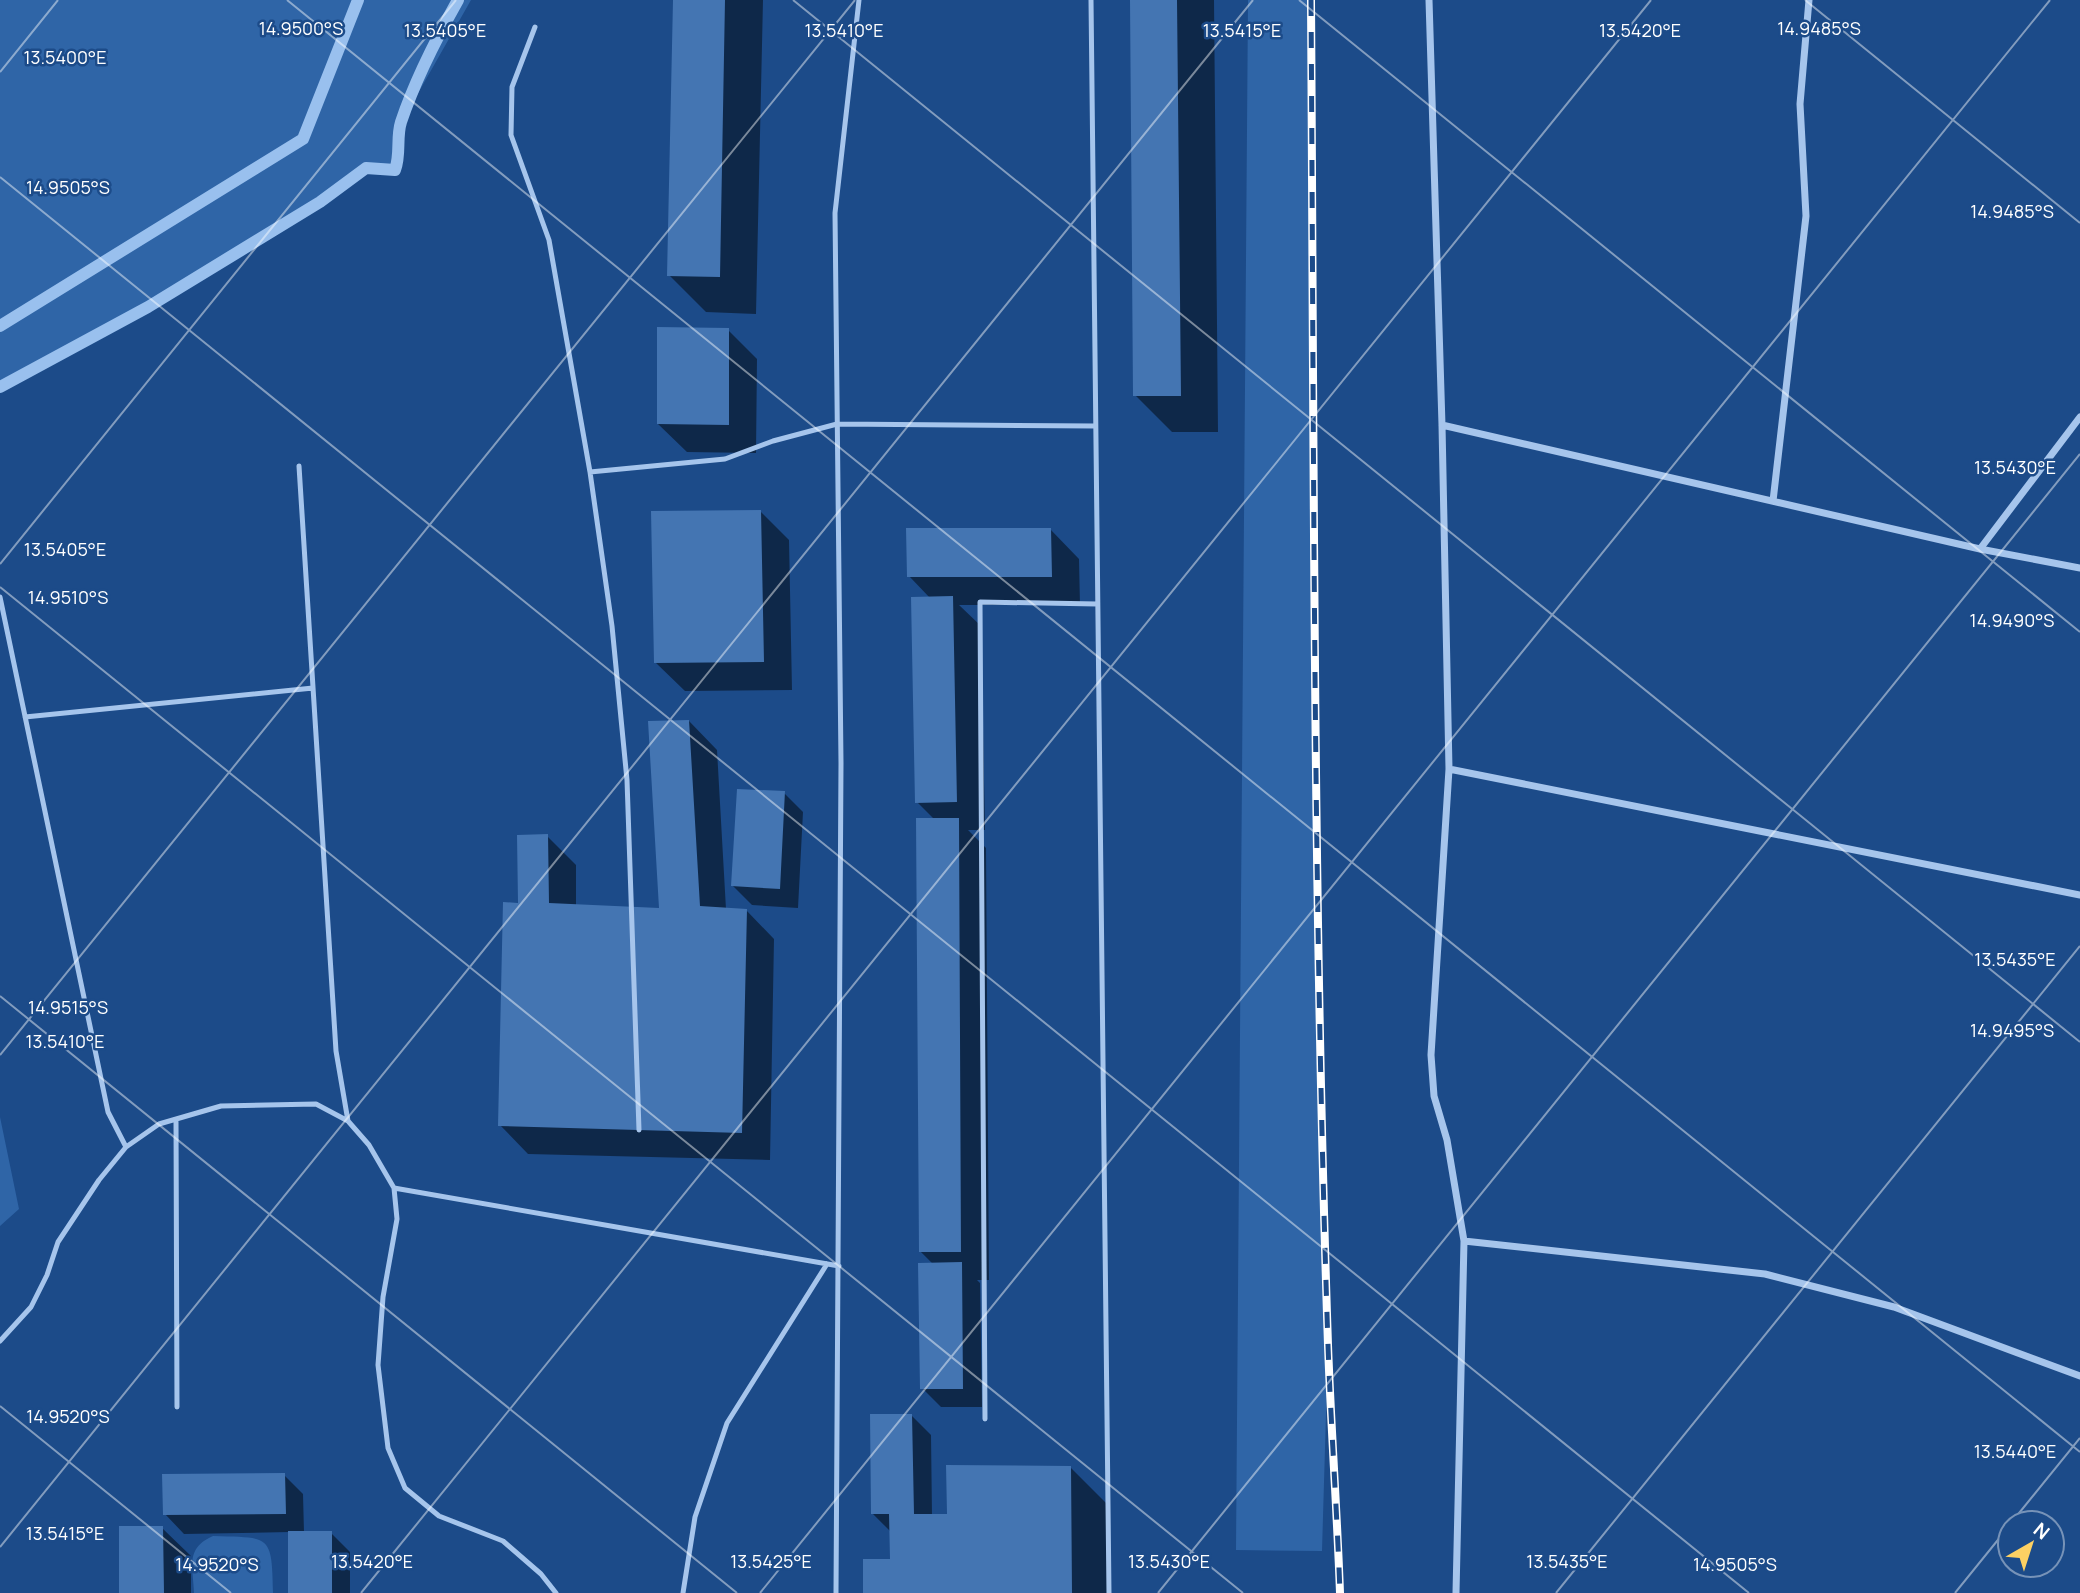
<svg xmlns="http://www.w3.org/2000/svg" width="2080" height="1593" viewBox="0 0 2080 1593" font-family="Manrope,sans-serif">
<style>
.green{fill:#2f65a7}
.shadow{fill:#0007}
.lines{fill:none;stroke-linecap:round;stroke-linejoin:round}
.stream{stroke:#99c0ee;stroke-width:12}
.building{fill:#4475b2}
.lane{stroke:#a6c5ec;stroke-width:5}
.street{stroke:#a6c5ec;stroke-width:7}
.rail-casing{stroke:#fff;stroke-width:8}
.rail{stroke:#1c4b89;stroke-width:5;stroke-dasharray:16;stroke-linecap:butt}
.ticks{fill:none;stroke:#fff;stroke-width:2;stroke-opacity:0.45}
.ticks-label{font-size:18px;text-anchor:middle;fill:#fff;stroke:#1c4b89;stroke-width:5;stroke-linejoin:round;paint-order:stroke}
</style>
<rect width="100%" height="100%" fill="#1c4b89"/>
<path class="green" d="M0,0H471L400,125L399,159L395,170L365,168L320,202L148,307L0,387Z
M1248,0H1311L1316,682L1328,1346L1322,1551L1236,1550Z
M0,1117L19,1209L0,1226Z
M213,1536C270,1538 272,1533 273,1593H194C193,1567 185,1548 213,1536Z"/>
<path class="shadow" d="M674,0H763L756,314L706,312L669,275Z
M1132,0H1214L1218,432H1172L1135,395Z
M728,330L757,359L756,453L687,452L658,424Z
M761,512L789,540L792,690L685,691L656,663Z
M1051,530L1079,559L1080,605H959L981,626L985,830H968L986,848L989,1280H977L980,1283L982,1407H941L922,1388L934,1265L920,1251L935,820L917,802L930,598L909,576Z
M689,721L717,750L726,909L746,910L774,939L770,1160L528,1154L500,1125L519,905L547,836L576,865V906L661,910Z
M784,793L803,812L798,908L752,905L733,886Z
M912,1416L931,1435L932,1516H948L1071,1468L1108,1505L1109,1593H865L891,1561V1532L873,1514Z
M284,1475L303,1494L304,1532L331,1533L350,1552V1593H290V1532L184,1534L165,1514Z
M162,1528L191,1556V1593H121Z"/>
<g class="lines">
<path class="stream" d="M0,326L303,139L358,0
M0,387L148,307L320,202L366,168L395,170C401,154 396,138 401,122C415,80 436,39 458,0"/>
</g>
<path class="building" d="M673,0H725L720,277L667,276Z
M1130,0H1177L1181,396H1133Z
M657,327L729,328V425L657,424Z
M761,510L764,662L654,663L651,511Z
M906,528H1051L1052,577H907Z
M953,596L957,802L915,803L911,597Z
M689,720L700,906L747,909L742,1133L498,1126L503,902L518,903L517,835L548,834L549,903L659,908L648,721Z
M737,789L785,791L780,889L731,886Z
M916,818H959L961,1252H919Z
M962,1262L963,1389H920L918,1263Z
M870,1414H912L914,1514H947L946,1465L1071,1466L1072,1593H863V1559H890L889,1514H871Z
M285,1473L286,1514L163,1515L162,1474Z
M119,1526H163L164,1593H119Z
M288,1531H332V1593H288Z"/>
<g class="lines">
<path class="lane" d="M1091,0L1109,1593
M535,27L512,87L511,135L549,240L590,472L725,459L773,441L837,424L1095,426
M299,466L336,1051L348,1121
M590,472L612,626L627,780L639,1130
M0,597L108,1112L126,1147
M25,717L313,688
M176,1119L177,1407
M394,1188L839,1266
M0,1341L31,1307L47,1275L58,1242L99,1180L126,1147L159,1124L221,1106L316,1104L348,1121L369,1145L394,1188L397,1219L383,1297L378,1365L388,1448L405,1488L439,1516L503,1541L541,1574L556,1593
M985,1419L980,602L1097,604
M683,1593L695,1517L727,1423L827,1264
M836,1593L841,763L835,213L859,0"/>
<path class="street" d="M1429,0L1442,425L1449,769L1431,1055L1434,1096L1447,1140L1464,1241L1456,1593
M1442,425L1980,549L2080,568
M1773,501L1806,216L1800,104L1809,0
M1980,549L2080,417
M1449,769L2080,895
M1464,1241L1765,1274L1894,1307L2080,1376"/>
<defs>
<path id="rail" d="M1311,0C1314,448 1313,897 1328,1345C1331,1428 1337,1510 1340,1593"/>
</defs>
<use href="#rail" class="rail-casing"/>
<use href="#rail" class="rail"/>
</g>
<path class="ticks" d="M287,0L2080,1452M793,0L2080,1042M1299,0L2080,632M1805,0L2080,223M0,72L58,0M0,177L1749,1593M0,564L456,0M0,587L1243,1593M0,996L737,1593M0,1055L855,0M0,1406L231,1593M2011,1523L2080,1438M0,1547L1253,0M361,1593L1651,0M760,1593L2050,0M1158,1593L2080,454M1556,1593L2080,946M1955,1593L2010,1525"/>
<g class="ticks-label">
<text x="301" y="35">14.9500°S</text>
<text x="1819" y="35">14.9485°S</text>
<text x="844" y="37">13.5410°E</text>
<text x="1640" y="37">13.5420°E</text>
<text x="445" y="37">13.5405°E</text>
<text x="1242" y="37">13.5415°E</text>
<text x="65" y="64">13.5400°E</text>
<text x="68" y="194">14.9505°S</text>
<text x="2012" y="218">14.9485°S</text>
<text x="2015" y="474">13.5430°E</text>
<text x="65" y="556">13.5405°E</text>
<text x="68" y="604">14.9510°S</text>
<text x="2012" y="627">14.9490°S</text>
<text x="2015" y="966">13.5435°E</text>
<text x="68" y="1014">14.9515°S</text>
<text x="2012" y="1037">14.9495°S</text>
<text x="65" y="1048">13.5410°E</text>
<text x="68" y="1423">14.9520°S</text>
<text x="2015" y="1458">13.5440°E</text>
<text x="65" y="1540">13.5415°E</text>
<text x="372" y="1568">13.5420°E</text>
<text x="771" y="1568">13.5425°E</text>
<text x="1169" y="1568">13.5430°E</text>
<text x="1567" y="1568">13.5435°E</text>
<text x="217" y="1571">14.9520°S</text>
<text x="1735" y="1571">14.9505°S</text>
</g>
<g transform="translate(2031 1544) rotate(39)"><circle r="33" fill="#1c4b89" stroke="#7793b8" stroke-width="2"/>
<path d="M0-5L12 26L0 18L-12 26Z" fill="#fdd163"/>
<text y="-10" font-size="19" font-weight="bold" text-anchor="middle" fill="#ffffff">N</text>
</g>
</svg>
